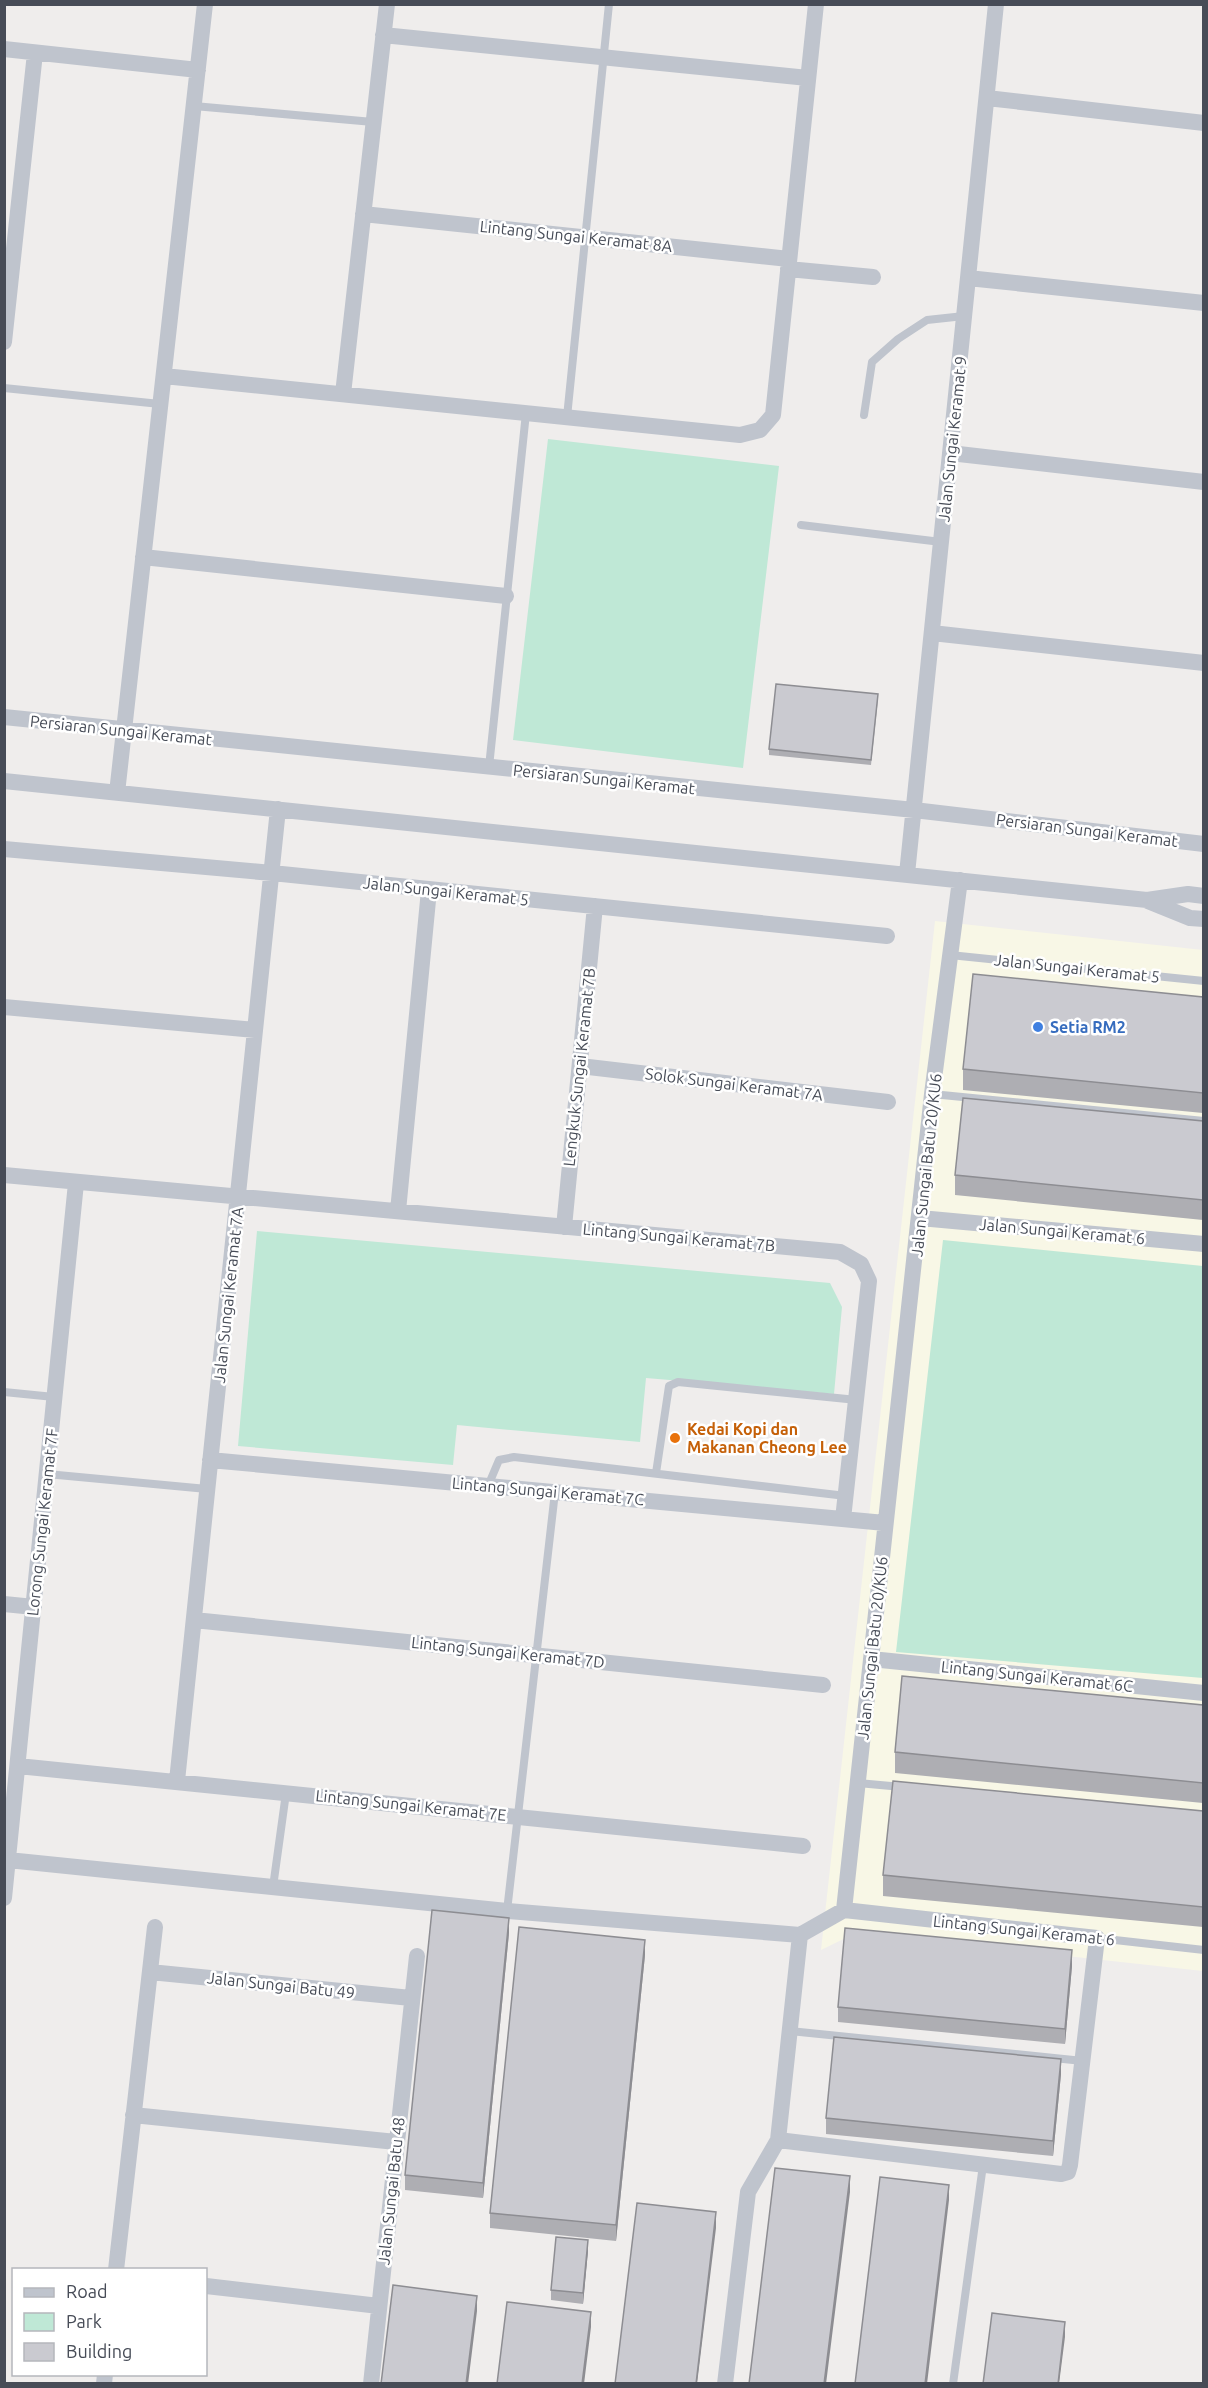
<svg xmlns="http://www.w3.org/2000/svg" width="1208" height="2388" viewBox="0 0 1208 2388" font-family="Ubuntu,sans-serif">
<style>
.commercial{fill:#f8f7e6}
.green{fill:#bfe8d6}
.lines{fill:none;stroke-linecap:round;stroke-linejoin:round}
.service{stroke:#bfc4cd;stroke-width:8}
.minor{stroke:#bfc4cd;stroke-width:16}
.wall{fill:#aeaeb3}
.shaded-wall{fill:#8d8d92}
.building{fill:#cacad0;stroke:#8d8d92;stroke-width:1.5}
.shop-dot{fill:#3f7fe0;stroke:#fff;stroke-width:2}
.food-dot{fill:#e8710a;stroke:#fff;stroke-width:2}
.labels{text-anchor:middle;stroke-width:5;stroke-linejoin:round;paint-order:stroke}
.street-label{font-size:16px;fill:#474c57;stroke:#fff}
.shop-label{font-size:16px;font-weight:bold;fill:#366cbe;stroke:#fff;text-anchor:start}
.food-label{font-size:16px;font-weight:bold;fill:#c56008;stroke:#fff;text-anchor:start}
</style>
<rect width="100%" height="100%" fill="#efedec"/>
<path class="commercial" d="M935,921L1203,950V1971L856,1933L821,1950Z"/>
<path class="green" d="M548,439L779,466L743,768L513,740Z
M257,1231L830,1283L842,1307L834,1394L646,1378L640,1442L457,1425L453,1465L238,1446Z
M943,1240L1203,1266V1678L896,1652Z"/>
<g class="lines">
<path class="service" d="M194,106L373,122
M4,388L160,404
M864,415L872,362L898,339L927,320L964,316
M567,417L609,4
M801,525L941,542
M489,767L526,413
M950,955L1204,981
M932,1094L1204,1121
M4,1392L54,1397
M656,1473L669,1386L678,1382L857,1400
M47,1474L207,1489
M488,1486L499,1460L514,1457L846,1496
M858,1783L902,1787
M273,1887L286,1793
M507,1911L555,1492
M1097,1938L1204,1950
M790,2031L1083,2061
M953,2384L983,2165"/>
<path class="minor" d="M383,35L808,78
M4,49L198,70
M987,98L1204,123
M363,214L789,259
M788,269L873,277
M968,278L1204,303
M4,342L35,53
M164,376L740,435L760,430L773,415L816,4
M343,394L387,4
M950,453L1204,482
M143,557L506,596
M932,633L1204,663
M4,717L914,810L1204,844
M4,781L1147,900L1188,894L1204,896
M117,793L205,4
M4,849L272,873L887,936
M907,874L996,4
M1148,901L1190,918L1204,919
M4,1007L255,1030
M580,1066L888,1102
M4,1175L840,1252L861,1264L869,1281L843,1519
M398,1211L429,890
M920,1218L1204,1244
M564,1227L595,906
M210,1460L885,1523
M4,1604L34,1607
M194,1620L823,1685
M871,1659L1204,1693
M18,1766L803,1846
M177,1781L278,809
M8,1860L507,1911L800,1935
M4,1898L76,1183
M844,1910L932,1094L960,880
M800,1935L844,1910
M150,1972L411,1998
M133,2115L396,2142
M778,2140L1061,2174L1068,2172L1070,2165L1097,1938L844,1910
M116,2270L155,1927
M206,2286L379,2306
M104,2384L105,2374
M371,2384L417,1956
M725,2384L748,2192L778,2140L800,1935"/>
</g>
<path class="wall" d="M878,699L871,765L769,755V749Z
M1203,997V1113L963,1090V1069Z
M1203,1121V1220L955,1195V1175Z
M1203,1705V1803L895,1773V1752Z
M1203,1811V1927L883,1896V1875Z
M509,1933L483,2198L405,2190V2175Z
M645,1955L616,2241L490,2228V2213Z
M1072,1966L1065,2044L838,2022V2007Z
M1061,2074L1053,2156L826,2134V2118Z
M588,2251L583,2304L551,2300V2290Z"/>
<path class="shaded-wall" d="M509,1918V1933L483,2198V2183Z
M645,1940V1955L616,2241V2225Z
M1072,1950V1966L1065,2044V2029Z
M1061,2059V2074L1053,2156V2141Z
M850,2176V2192L826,2384H824Z
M949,2185V2200L927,2384H925Z
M716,2212V2228L697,2384H696Z
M588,2240V2251L583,2304V2293Z
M477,2296V2311L468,2384H466Z
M591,2312V2327L584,2384H582Z
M1065,2322V2337L1059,2384H1058Z"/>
<path class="building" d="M776,684L878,694L871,760L769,749Z
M973,974L1203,997V1093L963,1069Z
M963,1098L1203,1121V1200L955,1175Z
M902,1676L1203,1705V1783L895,1752Z
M893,1781L1203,1811V1907L883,1875Z
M432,1910L509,1918L483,2183L405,2175Z
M519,1927L645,1940L616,2225L490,2213Z
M845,1928L1072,1950L1065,2029L838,2007Z
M834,2037L1061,2059L1053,2141L826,2118Z
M775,2168L850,2176L824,2384H749Z
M880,2177L949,2185L925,2384H855Z
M637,2203L716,2212L696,2384H615Z
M556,2237L588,2240L583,2293L551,2290Z
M393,2285L477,2296L466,2384H381Z
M507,2302L591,2312L582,2384H497Z
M992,2313L1065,2322L1058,2384H983Z"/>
<circle class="shop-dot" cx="1038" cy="1027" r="6"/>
<circle class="food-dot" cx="675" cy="1438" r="6"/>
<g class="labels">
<g class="street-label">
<text transform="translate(576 236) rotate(6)" y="6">Lintang Sungai Keramat 8A</text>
<text transform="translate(952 439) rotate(-84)" y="6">Jalan Sungai Keramat 9</text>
<text transform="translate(121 730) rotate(6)" y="6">Persiaran Sungai Keramat</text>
<text transform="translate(604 779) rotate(6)" y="6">Persiaran Sungai Keramat</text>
<text transform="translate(1087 830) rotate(7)" y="6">Persiaran Sungai Keramat</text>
<text transform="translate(446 891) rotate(6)" y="6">Jalan Sungai Keramat 5</text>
<text transform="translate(1077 968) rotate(6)" y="6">Jalan Sungai Keramat 5</text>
<text transform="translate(579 1067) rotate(-84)" y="6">Lengkuk Sungai Keramat 7B</text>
<text transform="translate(734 1084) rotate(7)" y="6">Solok Sungai Keramat 7A</text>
<text transform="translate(926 1165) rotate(-84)" y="6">Jalan Sungai Batu 20/KU6</text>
<text transform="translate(1062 1231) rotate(5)" y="6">Jalan Sungai Keramat 6</text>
<text transform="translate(679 1237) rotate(5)" y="6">Lintang Sungai Keramat 7B</text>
<text transform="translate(228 1295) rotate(-84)" y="6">Jalan Sungai Keramat 7A</text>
<text transform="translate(548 1491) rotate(5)" y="6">Lintang Sungai Keramat 7C</text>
<text transform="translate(42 1522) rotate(-84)" y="6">Lorong Sungai Keramat 7F</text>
<text transform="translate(872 1648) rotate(-84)" y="6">Jalan Sungai Batu 20/KU6</text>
<text transform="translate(508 1652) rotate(6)" y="6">Lintang Sungai Keramat 7D</text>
<text transform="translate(1037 1676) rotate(6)" y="6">Lintang Sungai Keramat 6C</text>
<text transform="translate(411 1805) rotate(6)" y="6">Lintang Sungai Keramat 7E</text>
<text transform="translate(1024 1930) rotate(6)" y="6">Lintang Sungai Keramat 6</text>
<text transform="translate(281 1985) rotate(6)" y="6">Jalan Sungai Batu 49</text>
<text transform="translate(391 2191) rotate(-84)" y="6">Jalan Sungai Batu 48</text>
</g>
<g class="shop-label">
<text x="1050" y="1033">Setia RM2</text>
</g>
<g class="food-label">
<text x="687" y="1435">Kedai Kopi dan<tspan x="687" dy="18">Makanan Cheong Lee</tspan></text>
</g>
</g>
<rect width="1208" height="2388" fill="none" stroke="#474c57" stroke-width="12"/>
<rect x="12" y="2268" width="195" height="108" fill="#ffffff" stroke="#b5b7bc" stroke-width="1.5"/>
<rect x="24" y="2288" width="30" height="9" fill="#bfc4cd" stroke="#b5b7bc" stroke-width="1.5"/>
<text x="66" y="2298" font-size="18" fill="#474c57">Road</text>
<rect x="24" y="2313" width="30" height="18" fill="#bfe8d6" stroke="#b5b7bc" stroke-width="1.5"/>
<text x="66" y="2328" font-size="18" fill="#474c57">Park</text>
<rect x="24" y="2343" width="30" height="18" fill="#cacad0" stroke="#b5b7bc" stroke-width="1.5"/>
<text x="66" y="2358" font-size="18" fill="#474c57">Building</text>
</svg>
